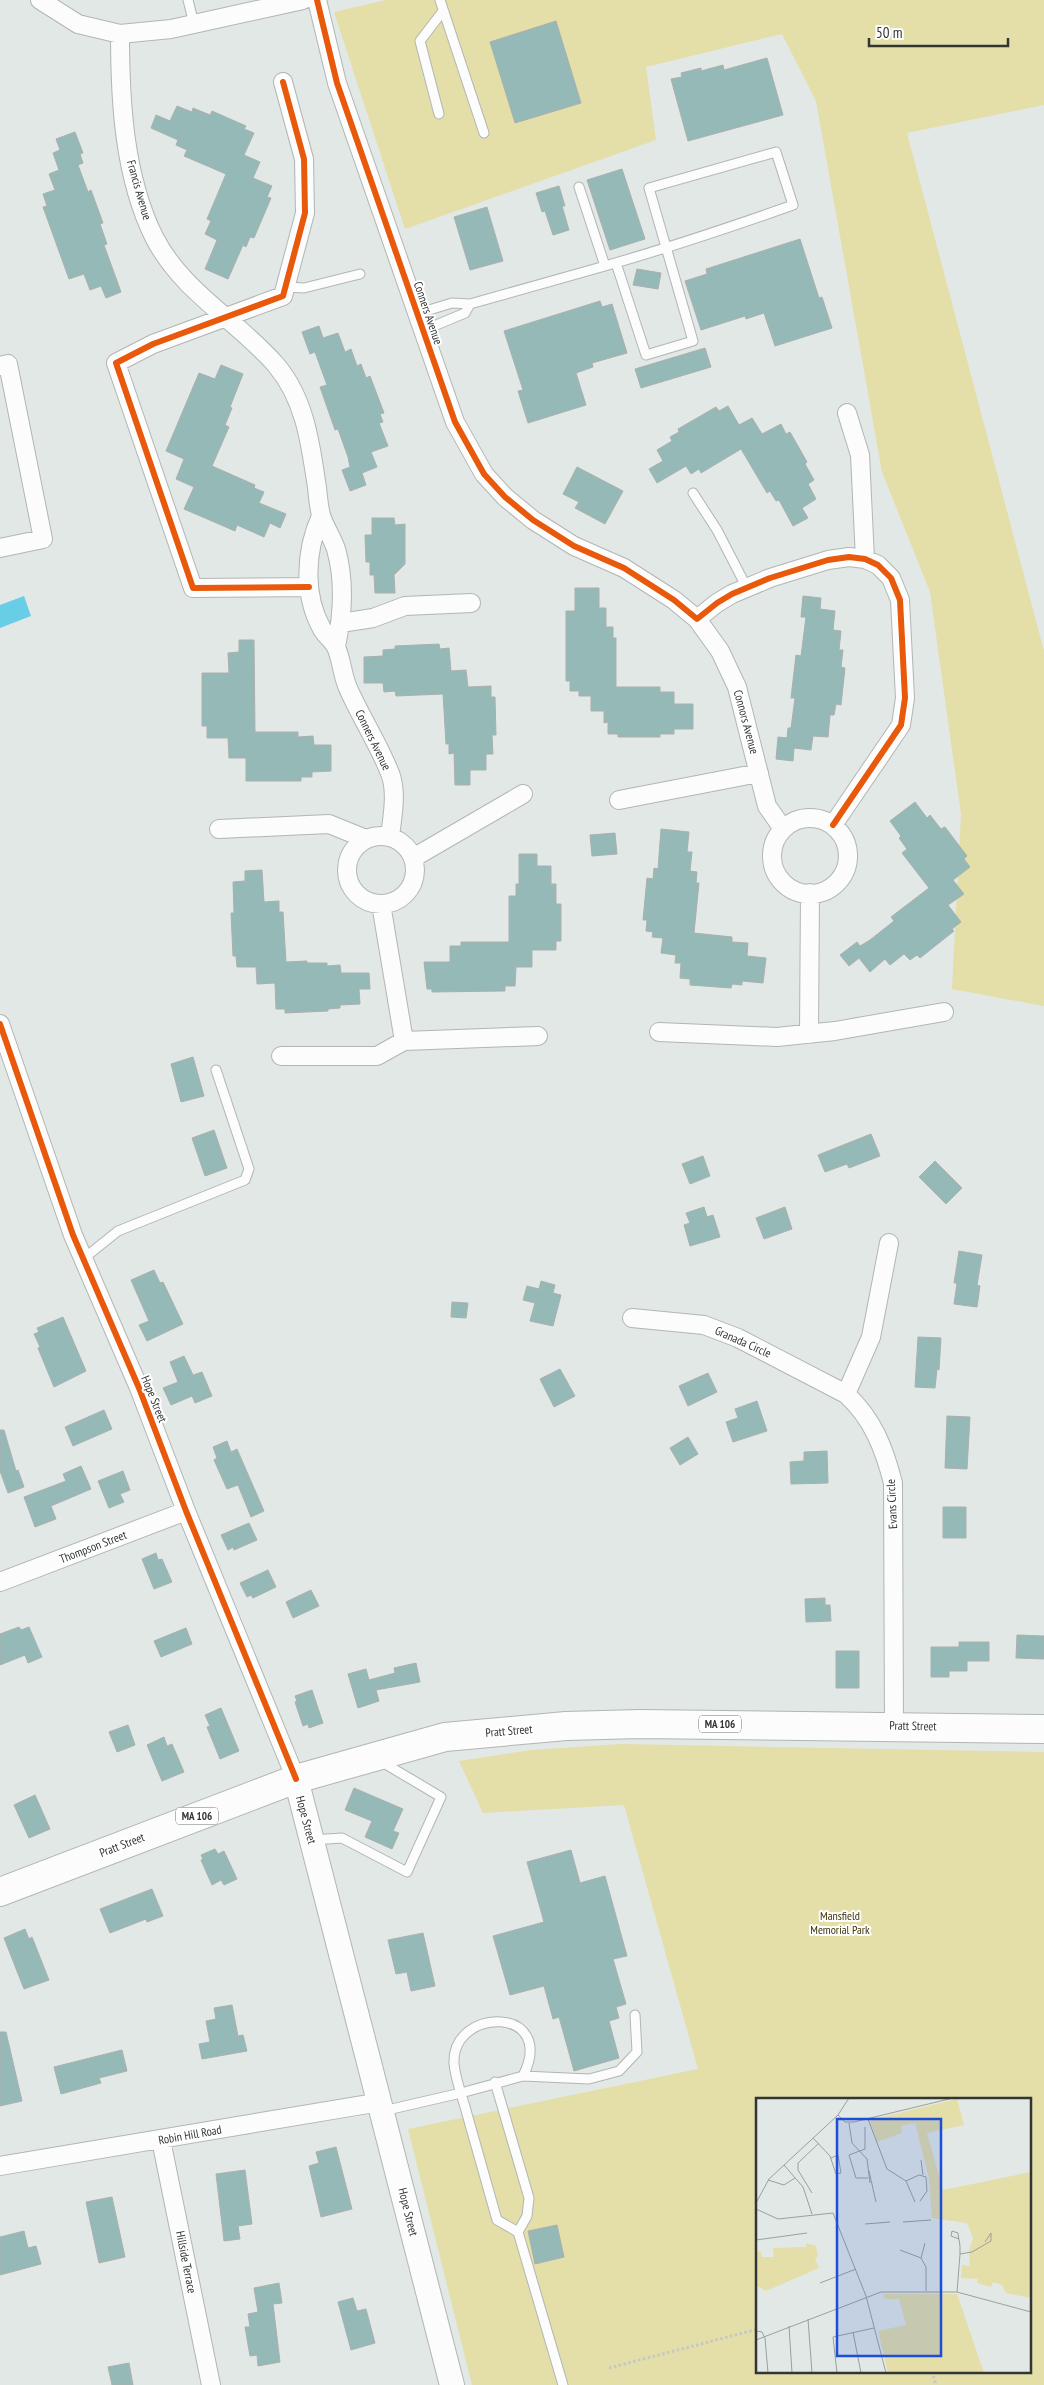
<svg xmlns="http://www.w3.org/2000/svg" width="1044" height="2385" viewBox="0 0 1044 2385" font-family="'PT Sans Narrow',sans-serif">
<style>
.green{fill:#e4dea8;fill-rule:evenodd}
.water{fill:#68cde7}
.building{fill:#95b9b6;stroke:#abb0af}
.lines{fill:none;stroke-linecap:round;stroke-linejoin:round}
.service-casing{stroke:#b1b6b4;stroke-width:11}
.minor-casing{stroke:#b1b6b4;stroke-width:20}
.secondary-casing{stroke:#b1b6b4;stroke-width:26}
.primary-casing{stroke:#b1b6b4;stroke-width:30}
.path{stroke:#c4c8c6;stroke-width:3;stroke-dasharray:2.5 2.5;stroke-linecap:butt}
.service{stroke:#fbfcfb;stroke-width:9}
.minor{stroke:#fbfcfb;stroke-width:18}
.secondary{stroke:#fbfcfb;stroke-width:24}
.primary{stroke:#fbfcfb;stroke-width:28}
.cycleway-casing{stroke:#fff;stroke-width:9}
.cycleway{stroke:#e8590c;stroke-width:6}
.labels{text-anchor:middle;stroke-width:4;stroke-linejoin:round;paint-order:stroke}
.shield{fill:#fff;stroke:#6f7270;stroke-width:1}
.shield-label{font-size:11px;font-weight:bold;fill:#313533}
.street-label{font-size:12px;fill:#313533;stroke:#fff}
.park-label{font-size:12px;fill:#3d3507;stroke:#fff}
.inset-road{fill:none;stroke:#9ba09e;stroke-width:1}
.view{fill:#1d4ed8;fill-opacity:0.15;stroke:#1d4ed8;stroke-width:2.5}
.inset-edge{fill:none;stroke:#313533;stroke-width:2.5}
</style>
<rect width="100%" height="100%" fill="#e2e8e5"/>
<path class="green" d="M386,0H1044V105L907,133L1044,651V1006L952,989L961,814L930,592L882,472L816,101L782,34L646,67L656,140L405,229L334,12Z
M622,1744L1044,1752V2385H472L408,2129L698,2069L624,1805L483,1813L459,1761L531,1750ZM758,2099H1030V2371H758Z"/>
<path class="water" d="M24,596L31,616L0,628V605Z"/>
<path class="building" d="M556,21L581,103L515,123L490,42Z
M767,58L783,115L688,141L671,79L682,77L681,73L701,68V71L723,65L724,70Z
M177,106L192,112L193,108L210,115L212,111L246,126L244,129L254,133L244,155L260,162L253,178L272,186L267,197L271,198L254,238L250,237L246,247L243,245L228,279L205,269L217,240L205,234L211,221L207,219L226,174L184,156L187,150L176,145L178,140L151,128L156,115L170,121Z
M75,132L83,153L80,154L83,163L78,165L88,192L91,190L103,223L100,224L107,244L104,245L121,292L106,298L101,286L90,290L84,274L69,279L43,207L47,206L43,194L55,190L49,174L59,170L53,153L60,150L56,139Z
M622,169L645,239L610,250L587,180Z
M559,186L565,206H562L569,230L553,235L545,211L542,212L536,193Z
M487,207L503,261L470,270L454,217Z
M800,239L819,298L822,297L832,328L775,346L764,313L746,319L745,316L701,330L685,281L707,274L706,269Z
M637,269L661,273L658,289L633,285Z
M600,301L602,307L612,304L627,353L592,363L593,367L576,373L586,405L528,423L518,391L523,390L504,331Z
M319,326L323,338L338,333L345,352L351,349L357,366L361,364L366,378L370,376L384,413L380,414L383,422L379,423L388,446L371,452L377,467L362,473L366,485L350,491L342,470L350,467L348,457L338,429L335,430L320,387L327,385L315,352L310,354L302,332Z
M705,348L711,367L641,388L635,369Z
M221,365L243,374L230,407L232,408L225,425L229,427L212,466L255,485L254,488L264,492L259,503L286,514L280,528L270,523L264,537L237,525L235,531L184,509L194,487L176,479L184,459L166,451L199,373L215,379Z
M728,406L739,425L752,418L762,434L781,424L786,434L790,432L807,462L805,464L814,480L808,484L816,499L802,508L808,518L793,526L779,500L776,501L770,491L767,493L741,449L701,473L699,469L691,474L686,466L657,483L649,469L663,461L657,450L672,441L670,437L679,432L678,429L716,407L719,411Z
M577,467L623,491L605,524L575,508L579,502L563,494Z
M372,518H394L395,525L405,524V564L394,575L395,593H375L374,575H370V562H366L365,535H372Z
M575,588H599V608H606V627H613V638H616V687H660V692H674V704H693V729H674V734H660V737H618V734H608V722L604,723V711H591V696H579V691H570V681H566V611H575Z
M803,596L821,598L820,609L835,611L833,630L841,631L839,650H843L841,667L845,668L841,705L836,704L834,715H830L828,737L813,736L811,750L794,748L793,761L776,759L778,737L787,738L788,728H791L795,698H791L796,655L801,656L806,617H801Z
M239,640H254L255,732H298V737L313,736L314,745H331V771L312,772V777H301V781H246V758H229L228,738H207V726H202V673H229L228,653L239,652Z
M439,644L440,649L449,648L451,671L466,670L468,687L491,686V697H495L496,735H492L493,754H486V770H470V785H455L454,753L449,754V744H446L443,694L396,696L395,691L384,692L383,683H364V657L383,656V650L395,649V646Z
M915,802L927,818L930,815L941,829L945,827L967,856L964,859L970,867L953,880L964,894L948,905L961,922L952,929L954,931L920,958L917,955L910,960L904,954L890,965L885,959L870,972L859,958L849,966L840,955L857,942L860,946L870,940L894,921L891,917L929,888L902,853L907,849L899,838L901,836L890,821Z
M661,829L689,832L687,852H692L690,871L697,872L696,883H699L694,933L732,937V942L748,943L747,956L766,958L763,983L742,981V985L732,984L731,988L690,985V979L680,978L681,963H675L676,955L661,953L663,938L652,937L653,932L646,931L647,920H643L647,878L653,879L654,868L658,869Z
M615,833L617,854L592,856L590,835Z
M519,854H537V866H551V884H556V904H561V941H556V950H532V967H516L515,986H505V991L432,992V989H427L424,962H450V946H461V942H509V896H516V884H519Z
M262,870L264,902L279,901V912H283L286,962L307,961V963H327V966L340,965L341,973H369L370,989H359L360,1004L340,1005V1008L328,1009V1011L285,1013V1009H276L275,983L257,984L256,967H237L236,956H233L231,913H234L233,882L245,881V871Z
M193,1057L204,1096L181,1102L171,1064Z
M214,1130L227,1168L205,1176L192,1138Z
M871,1134L880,1156L849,1168L847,1164L825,1172L818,1155Z
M703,1156L710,1176L690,1184L682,1164Z
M935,1161L962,1188L946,1204L919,1177Z
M704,1207L707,1217L713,1215L720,1237L690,1246L684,1225L690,1223L686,1213Z
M785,1207L792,1229L764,1239L756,1218Z
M959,1251L982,1255L977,1285L980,1286L977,1307L954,1304L957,1283H954Z
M154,1270L160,1283L163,1282L183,1324L147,1341L139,1325L149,1321L131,1280Z
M541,1281L555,1285L553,1293L561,1295L553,1326L530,1321L535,1303L523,1300L527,1286L539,1289Z
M452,1302L468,1303L466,1318L451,1317Z
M63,1317L86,1371L54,1387L38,1348L40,1347L34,1334L39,1332L37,1328Z
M918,1337L941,1338L939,1370L937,1369L935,1388L915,1387Z
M184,1356L193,1375L202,1372L212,1396L195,1403L192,1396L171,1405L163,1388L178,1382L170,1362Z
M560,1369L575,1396L554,1407L540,1379Z
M708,1373L717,1392L688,1406L679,1386Z
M757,1401L767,1431L733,1442L726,1422L738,1418L735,1409Z
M104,1410L112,1429L73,1446L65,1427Z
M947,1416L970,1417L967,1469L945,1468Z
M0,1430H4L16,1471L18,1470L24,1487L8,1493L0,1471Z
M688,1437L698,1454L680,1465L670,1448Z
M227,1441L231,1452L237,1449L264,1511L251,1517L238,1485L227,1489L214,1460L217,1458L213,1447Z
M827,1451L828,1483L791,1484L790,1462L804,1461V1452Z
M81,1466L91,1489L51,1506L56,1519L35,1527L24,1497L66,1481L63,1474Z
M123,1471L130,1490L120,1494L124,1502L109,1508L98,1481Z
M943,1507H966V1538H943Z
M249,1523L257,1540L234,1550L233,1547L228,1550L221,1535Z
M156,1553L158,1560L162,1559L172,1582L154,1589L142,1559Z
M268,1570L276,1587L253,1598L251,1595L247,1597L240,1583Z
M311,1590L319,1606L293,1618L286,1602Z
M825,1598V1605H830L831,1621L806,1622L805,1599Z
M19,1627L21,1630L29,1627L42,1657L28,1663L25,1655L0,1665V1634Z
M186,1628L192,1644L161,1657L154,1641Z
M1017,1635L1044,1636V1659L1016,1658Z
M959,1642H989V1661H967V1671H949V1677H931V1647H959Z
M836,1651H859V1688H836Z
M416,1663L420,1682L376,1690L379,1701L358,1708L348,1674L366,1669L369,1680L395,1673L394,1668Z
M312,1690L323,1723L309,1728L308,1724L303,1726L295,1702L297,1701L295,1696Z
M221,1708L239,1751L220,1759L207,1727L210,1726L205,1715Z
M128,1725L135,1745L117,1752L109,1732Z
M164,1737L167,1746L172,1744L184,1772L162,1781L147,1745Z
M354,1788L403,1809L393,1831L399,1833L392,1849L365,1837L372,1821L345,1810Z
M35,1795L50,1829L29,1838L14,1805Z
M215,1849L218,1854L224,1851L237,1879L224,1885L221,1880L212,1885L201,1860L203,1859L201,1855Z
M571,1850L580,1883L605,1876L627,1956L613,1959L626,2004L616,2007L619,2018L609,2021L619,2058L574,2071L559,2017L553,2019L544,1986L510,1995L493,1936L544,1922L527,1862Z
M152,1889L163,1916L147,1922L146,1919L110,1933L100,1909Z
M25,1929L29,1939L32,1937L49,1980L24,1989L4,1938Z
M423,1933L435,1986L411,1991L407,1972L396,1974L388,1940Z
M232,2005L238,2036L243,2035L247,2051L202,2059L199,2044L210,2042L206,2021L216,2019L214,2008Z
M0,2032H6L22,2101L0,2106Z
M122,2050L127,2071L99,2078L101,2083L61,2094L54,2067Z
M336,2147L352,2209L321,2217L309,2166L319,2163L316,2152Z
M245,2170L252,2224L238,2226L240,2239L224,2241L216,2174Z
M112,2197L125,2257L99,2263L86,2202Z
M557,2225L564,2257L535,2264L528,2231Z
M24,2231L28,2248L36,2246L41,2264L0,2275V2237Z
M279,2283L282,2303L273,2304L280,2362L258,2366L257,2355L250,2356L245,2327H250L248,2314L258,2312L254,2288Z
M353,2298L357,2311L366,2309L375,2343L351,2350L338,2302Z
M129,2363L133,2385H112L108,2367Z"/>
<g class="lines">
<defs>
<path id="service" d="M188,0L194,24
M440,0L484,133
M439,114L420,41L443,11
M579,187L605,266
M286,287L304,288L360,274
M416,314L452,303L470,304L605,266C668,248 731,227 793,205L776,152L649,188L693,341L646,355L616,263
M422,331L465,313L470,304
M693,493L717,530L747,588
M83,1259L118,1231L245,1180L249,1169L216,1070
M312,1840L342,1838L407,1872L441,1797L382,1762
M523,2076L589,2079L619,2071L637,2052L635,2015
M495,2082L529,2198L527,2216L518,2232
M383,2111L461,2093L523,2076C558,2006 452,2006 454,2063C455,2079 463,2098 467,2114C477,2149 487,2185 497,2220L518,2232L563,2385"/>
<path id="minor" d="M40,0L78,24L120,34L171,29L303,0
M317,0L337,83L455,422L484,474L505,497L533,520L574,546L624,568L674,600L697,619L717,603L732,594L770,578L828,560L849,557L865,559L878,565L891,578L900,600L905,698L901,725L833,825
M120,34C120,102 124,176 154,237C182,292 237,320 276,365C304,398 310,440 316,481C318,492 318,504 321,515C324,526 332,537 336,549C345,581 343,614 336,646
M283,82L304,159L305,213L283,296L153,344L116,363L193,588L309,587
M0,366L8,364L43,539L0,548
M847,413L860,455L865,559
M321,516C305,551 303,595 322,629C326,636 333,641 336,647C342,660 342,675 348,688C360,716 381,748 391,776C397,795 392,818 390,837
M697,619L720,651L737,687L767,806L783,829
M341,623L373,618L405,606L471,603
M619,800L759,773
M772 856a38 38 0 1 1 76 0a38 38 0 1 1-76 0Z
M219,829L329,824L366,839
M347 870a34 34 0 1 1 68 0a34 34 0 1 1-68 0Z
M413,858L523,794
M381,904L404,1041
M0,1024L73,1235L139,1388L186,1511L296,1779
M659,1032L777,1037L835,1031L944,1012
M809,1034L810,893
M281,1056H377L404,1041L538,1036
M889,1243L871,1337L846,1394C873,1419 884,1448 893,1483L894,1726
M632,1318L704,1325L738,1338L846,1394
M0,1582L186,1511
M161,2140L211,2385
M0,2166L380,2102"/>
<path id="secondary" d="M296,1779L452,2385"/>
<path id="primary" d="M0,1892L296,1779L445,1737L566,1726L640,1724L1044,1729"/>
</defs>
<use href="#service" class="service-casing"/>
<use href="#minor" class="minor-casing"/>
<use href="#secondary" class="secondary-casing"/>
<use href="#primary" class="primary-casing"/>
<path class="path" d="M609,2368L758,2329
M932,2371L936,2385"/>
<use href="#service" class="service"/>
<use href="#minor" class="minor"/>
<use href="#secondary" class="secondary"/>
<use href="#primary" class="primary"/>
<defs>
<path id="cycleway" d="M317,0L337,83L455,422L484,474L505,497L533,520L574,546L624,568L674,600L697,619L717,603L732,594L770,578L828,560L849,557L865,559L878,565L891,578L900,600L905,698L901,725L833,825
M283,82L304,159L305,213L283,296L153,344L116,363L193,588L309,587
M0,1024L73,1235L139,1388L186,1511L296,1779"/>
</defs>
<use href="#cycleway" class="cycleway-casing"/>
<use href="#cycleway" class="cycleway"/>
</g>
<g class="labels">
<g class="shield">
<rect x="699" y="1715.5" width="42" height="17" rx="4"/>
<rect x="176" y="1807.5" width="42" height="17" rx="4"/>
</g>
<g class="shield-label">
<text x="720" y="1728">MA 106</text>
<text x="197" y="1820">MA 106</text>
</g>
<g class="street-label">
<text transform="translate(139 190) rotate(74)" y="4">Francis Avenue</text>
<text transform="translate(428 313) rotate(71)" y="4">Conners Avenue</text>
<text transform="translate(746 722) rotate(75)" y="4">Connors Avenue</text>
<text transform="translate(373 740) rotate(64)" y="4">Conners Avenue</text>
<text transform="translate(743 1342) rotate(24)" y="4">Granada Circle</text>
<text transform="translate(154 1399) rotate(68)" y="4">Hope Street</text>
<text transform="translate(892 1504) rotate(-93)" y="4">Evans Circle</text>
<text transform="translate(93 1547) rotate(-21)" y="4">Thompson Street</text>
<text transform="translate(913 1726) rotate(1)" y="4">Pratt Street</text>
<text transform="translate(509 1731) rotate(-5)" y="4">Pratt Street</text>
<text transform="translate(306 1820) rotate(75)" y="4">Hope Street</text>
<text transform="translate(122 1845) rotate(-21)" y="4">Pratt Street</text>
<text transform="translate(190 2135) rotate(-10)" y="4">Robin Hill Road</text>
<text transform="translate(408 2212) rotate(76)" y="4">Hope Street</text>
<text transform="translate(186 2262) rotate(79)" y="4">Hillside Terrace</text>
</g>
<g class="park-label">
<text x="840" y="1920">Mansfield<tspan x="840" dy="14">Memorial Park</tspan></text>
</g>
</g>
<g transform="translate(756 2098)">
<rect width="275" height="275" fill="#e2e8e5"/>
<path d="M201,1L208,27L171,35L187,92L275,74V200L250,195L246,187L237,184L235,189L221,185L222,181L205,180L206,167L214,168L213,152L217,141L213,129L210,125L176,120L173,80L159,25L145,28L146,35L121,44L114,22ZM50,145L60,148L62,158L59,160L63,170L10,193L0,187V154L5,153L6,159H18L17,150L50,149ZM127,196H201L228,275H132L122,233L150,227L143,201H129Z" fill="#e4dea8"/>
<path class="inset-road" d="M82,17L89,24H98L197,0M112,21L131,71L150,83L163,77L170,79L171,93L164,103M93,25L96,45L111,61L114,85M109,29V51L93,57L100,80H112M57,40L74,58L80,76L85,75L82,57L75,60M165,62L167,77M28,67L47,89L56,116M113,73L120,104M12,82L28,87L39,80M150,83L159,104M56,95L42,72V65L63,45M0,105L13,81L82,17L93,0M0,111L22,121L77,115L110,198M147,124L175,122M109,126L134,124M0,142L51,135M169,145L165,160L170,169V193M144,152L165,160M204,156L216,154L235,143V135L229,144M64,185L100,171M201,194L204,156V148L202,136V135L196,133L195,138L203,141M110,198L130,275M52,221L56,275M33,228L36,275M0,233L6,234L9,240L12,275M97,234L105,275M0,242L125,194H201L275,214M81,275L77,239L118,230"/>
<path class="view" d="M81,21H185V258H81Z"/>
<rect width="275" height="275" class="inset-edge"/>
</g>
<path d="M869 38v8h139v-8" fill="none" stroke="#313533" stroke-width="2.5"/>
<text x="876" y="38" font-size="15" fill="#313533" stroke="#ffffff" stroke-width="4" paint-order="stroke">50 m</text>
</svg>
